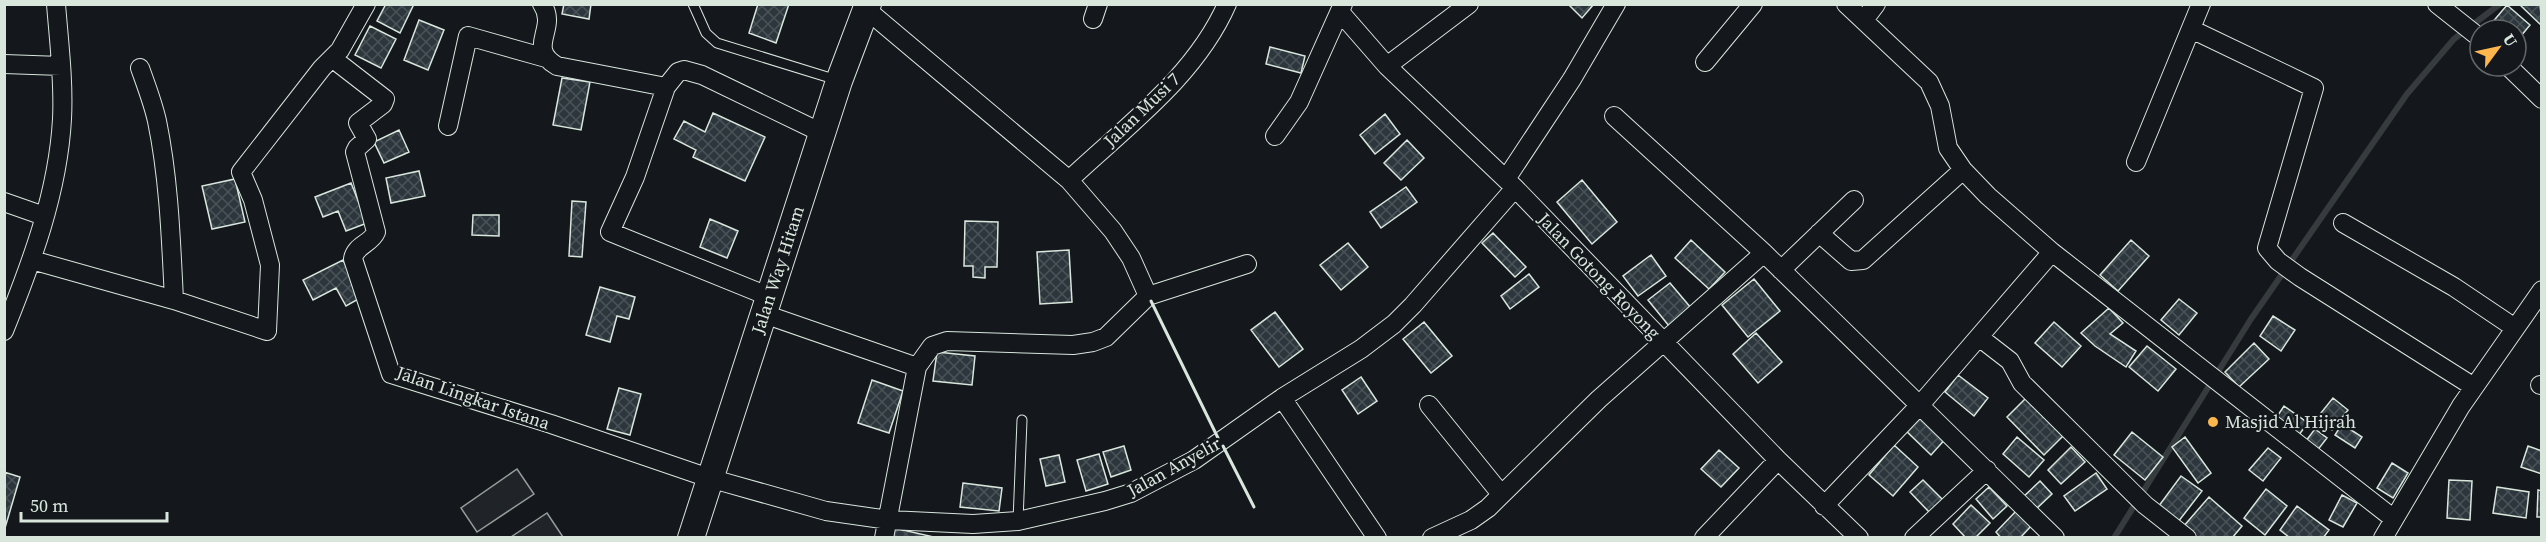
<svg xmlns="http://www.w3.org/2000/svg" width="2546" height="542" viewBox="0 0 2546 542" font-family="'Source Serif 4',serif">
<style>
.pitch{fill:#202428;stroke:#939e99;stroke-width:1.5}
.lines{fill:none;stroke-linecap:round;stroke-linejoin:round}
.stream{stroke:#363b3e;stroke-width:6}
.building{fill:url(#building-cross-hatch);stroke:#d8e6dc;stroke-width:1.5}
.lane-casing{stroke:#d8e6dc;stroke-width:11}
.street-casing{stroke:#d8e6dc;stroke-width:20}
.secondary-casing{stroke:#d8e6dc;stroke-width:28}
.lane{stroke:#14181c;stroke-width:9}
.street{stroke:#14181c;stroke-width:18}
.secondary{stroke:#14181c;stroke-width:26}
.wall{stroke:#d8e6dc;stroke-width:3}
.poi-dot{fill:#ffb74d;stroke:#14181c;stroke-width:2}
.labels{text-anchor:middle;stroke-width:4.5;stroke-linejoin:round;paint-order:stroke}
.street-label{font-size:18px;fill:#d8e6dc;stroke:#14181c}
.poi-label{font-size:18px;fill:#d8e6dc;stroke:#14181c;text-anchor:start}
</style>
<defs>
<pattern id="building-cross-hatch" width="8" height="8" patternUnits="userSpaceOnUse" patternTransform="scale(1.5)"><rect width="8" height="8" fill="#2c363c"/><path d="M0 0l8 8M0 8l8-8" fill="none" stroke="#4a5358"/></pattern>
</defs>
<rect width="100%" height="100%" fill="#14181c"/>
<path class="pitch" d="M517,469L534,494L477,532L461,508Z
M547,513L563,537H511Z"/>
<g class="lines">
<path class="stream" d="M2114,538L2251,319L2407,94L2454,39L2500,4"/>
</g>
<path class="building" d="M386,4H414L400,33L377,21Z
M564,4H591L589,19L562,14Z
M758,4H789L776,43L749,33Z
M1568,4H1594L1582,18Z
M2519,4H2540L2542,26Z
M2507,5L2530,25L2516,42V30H2498L2491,24Z
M419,20L444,30L428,70L404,60Z
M370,26L396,39L381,68L355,55Z
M1270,47L1305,56L1301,73L1266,64Z
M562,78L590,82L581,130L553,125Z
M713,113L765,137L745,181L693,157L696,150L674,139L684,121L705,132Z
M1385,114L1400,134L1375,154L1360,135Z
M399,130L409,152L384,163L374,142Z
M1407,140L1424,158L1401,180L1384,163Z
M419,171L425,196L391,203L386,178Z
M235,179L245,222L212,229L202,186Z
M1582,180L1617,222L1592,244L1557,202Z
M351,183L367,223L346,231L338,211L323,217L315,197Z
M1406,187L1417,202L1381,228L1370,212Z
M572,201L586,202L582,257L569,256Z
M473,215H499V236L472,235Z
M710,219L738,231L727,258L700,247Z
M965,221L998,222L997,267H985V278L973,277V266H964Z
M1493,233L1526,267L1515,277L1482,243Z
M1691,240L1725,272L1709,289L1675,258Z
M2131,240L2149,256L2118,291L2100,275Z
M1348,243L1368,267L1341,290L1320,265Z
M1069,250L1072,302L1040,304L1037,252Z
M1651,255L1666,276L1638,296L1623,276Z
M343,260L362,297L346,306L336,288L313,300L303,280Z
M1529,274L1539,287L1510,309L1501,296Z
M1754,279L1780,311L1748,337L1722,305Z
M1670,283L1691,308L1669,326L1648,300Z
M600,287L635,297L629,319L617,316L610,342L586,335Z
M2179,299L2197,313L2179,335L2161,320Z
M2109,308L2123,323L2110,334L2136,351L2126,367L2095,346L2081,333Z
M1275,312L1303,349L1279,367L1251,330Z
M2273,316L2295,330L2281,351L2260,336Z
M1424,322L1452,356L1431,373L1403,339Z
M2054,322L2081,346L2062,367L2035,343Z
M1756,333L1782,362L1758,383L1733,354Z
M2254,343L2269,359L2239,387L2225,372Z
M2147,346L2176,369L2158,391L2129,367Z
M937,352L975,356L972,385L933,381Z
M1958,375L1988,398L1974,416L1945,392Z
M1361,377L1377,401L1358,414L1342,390Z
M872,380L903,391L889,433L858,423Z
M619,388L641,394L630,435L607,429Z
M2027,397L2064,435L2044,455L2007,417Z
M2333,398L2348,410L2332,430L2316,419Z
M2284,406L2308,423L2295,440L2272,424Z
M1922,410L1948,436L1931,455L1904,429Z
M2342,424L2362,437L2355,448L2335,435Z
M2315,429L2327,438L2313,456L2302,446Z
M2132,432L2163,457L2145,480L2114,455Z
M2017,437L2044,460L2029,477L2003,454Z
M2185,437L2211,473L2198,483L2172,447Z
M1894,445L1918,467L1893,496L1869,475Z
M1124,446L1131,470L1111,477L1103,452Z
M2528,446L2542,451V474L2521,467Z
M2071,447L2085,462L2061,484L2048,470Z
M2268,448L2281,458L2263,481L2249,470Z
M1719,450L1739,468L1721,487L1701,469Z
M1099,454L1108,484L1086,491L1077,460Z
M1059,455L1065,482L1046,486L1040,459Z
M2392,463L2408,473L2393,498L2377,488Z
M4,472L20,477L5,528H4Z
M2096,473L2107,489L2075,511L2064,496Z
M2181,476L2202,491L2178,522L2158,507Z
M1923,480L1943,500L1930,513L1910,492Z
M2449,480L2472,481L2470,520L2447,518Z
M2040,481L2052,494L2034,511L2022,498Z
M963,483L1002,488L999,511L960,507Z
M1989,487L2007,506L1993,519L1976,499Z
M2497,487L2529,492L2526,518L2493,513Z
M2266,489L2287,506L2265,535L2244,518Z
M2538,490L2542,491V517H2537Z
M2342,495L2357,503L2343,527L2329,520Z
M2209,497L2242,526L2232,538H2195L2183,527Z
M1971,505L1990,523L1975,538H1966L1953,524Z
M2297,506L2329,530L2323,538H2290L2280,530Z
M2019,508L2034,523L2020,538H2001L1996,532Z
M894,528L934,537V538H892Z"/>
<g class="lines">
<defs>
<path id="lane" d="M693,4L706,33L717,43L837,80
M1018,521L1022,420"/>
<path id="street" d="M542,4C559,29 525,47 557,66L666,87L678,72L684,70L702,75L822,133
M1846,4L1929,82L1940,106L1948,148L1963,170L1988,196L2052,252L2394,519
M2437,4L2480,38
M867,10L1069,180L1113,231L1131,258L1148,296L1106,337L1093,342L1073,345L947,341L932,346L917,367L884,538
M1340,12L1387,66L1515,188L1778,460L1859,538
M1093,19L1098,4
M1864,20L1876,4
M2191,29L2314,88L2267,248L2278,261L2300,277L2474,387
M332,58L385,99L383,104L358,123L367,139L357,148L355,152L376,232C371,244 355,245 353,259L391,374L551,424L709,478L826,511L889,520L973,524L1018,521L1105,501L1131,493L1194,460L1282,398L1361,349L1394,324L1413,305L1515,188
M1705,62L1753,4
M4,64L61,66
M1387,66L1469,4
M2508,66L2542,99
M140,68C146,85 153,103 157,121C169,179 171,240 174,300
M666,87L635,177L610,232L770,297
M1614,116L1764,253L2055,538
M448,126L468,36L546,58
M1275,136L1299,102L1343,4
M2136,162L2201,4
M1506,179L1572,79L1616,4
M1069,180C1125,127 1195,77 1227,4
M4,202L44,216
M2343,223L2454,287L2515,328
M1819,233L1851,261L1863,260L1963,170
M32,260L174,300L267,331L270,265L253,200L241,172L322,68L340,50L366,4
M1781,270L1854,200
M1148,296L1247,264
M764,314L917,367
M4,331C31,264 58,193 62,119C64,81 59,42 56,4
M1979,337L2010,361L2022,383L2145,505L2187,538
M2540,385H2542
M1282,398L1377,538
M1429,405L1501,494
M1824,506L1920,405L2052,252
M1432,538L1471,520L1488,508L1599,399L1764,253
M1704,538L1778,460
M1914,538L1987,470
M2383,538L2461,406L2542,290"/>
<path id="secondary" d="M691,538L839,81L868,4"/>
</defs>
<use href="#lane" class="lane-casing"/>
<use href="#street" class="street-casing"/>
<use href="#secondary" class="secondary-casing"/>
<use href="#lane" class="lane"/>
<use href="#street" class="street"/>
<use href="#secondary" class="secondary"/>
<path class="wall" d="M1151,301L1218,438
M1223,446L1254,507"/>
</g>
<circle class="poi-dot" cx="2213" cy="422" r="6"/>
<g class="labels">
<g class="street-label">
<text transform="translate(1142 110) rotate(-44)" y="6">Jalan Musi 7</text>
<text transform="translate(778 270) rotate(-72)" y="6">Jalan Way Hitam</text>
<text transform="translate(1599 276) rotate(46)" y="6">Jalan Gotong Royong</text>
<text transform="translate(473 398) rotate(19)" y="6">Jalan Lingkar Istana</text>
<text transform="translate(1174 467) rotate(-29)" y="6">Jalan Anyelir</text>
</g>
<g class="poi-label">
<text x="2225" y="428">Masjid Al Hijrah</text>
</g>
</g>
<rect width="2546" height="542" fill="none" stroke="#d8e6dc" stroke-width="12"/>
<g transform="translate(2498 48) rotate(57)"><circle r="28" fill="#14181c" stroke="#626a69" stroke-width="1.5"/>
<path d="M0-4.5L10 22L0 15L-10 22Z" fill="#ffb74d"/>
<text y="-9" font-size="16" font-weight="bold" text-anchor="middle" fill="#d8e6dc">U</text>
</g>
<path d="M21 512v9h146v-9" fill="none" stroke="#d8e6dc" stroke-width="3"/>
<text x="30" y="512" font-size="18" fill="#d8e6dc" stroke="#14181c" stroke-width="4.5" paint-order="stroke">50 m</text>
</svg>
